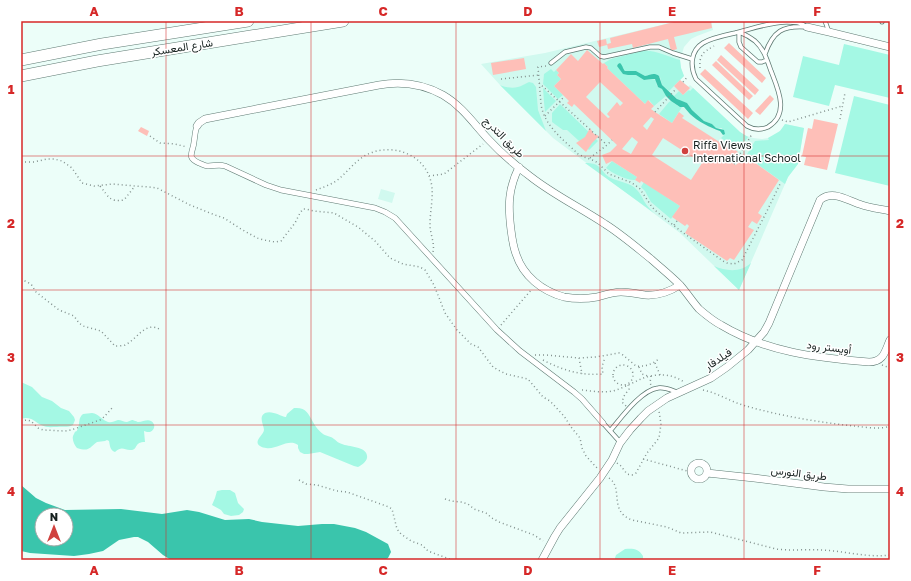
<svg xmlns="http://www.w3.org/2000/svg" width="911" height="581" viewBox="0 0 911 581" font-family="'Golos Text',Vazirmatn,sans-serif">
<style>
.built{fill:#d1f9ef}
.green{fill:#a4f8e4}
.water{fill:#3ac5ac;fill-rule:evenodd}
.building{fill:#febfb8;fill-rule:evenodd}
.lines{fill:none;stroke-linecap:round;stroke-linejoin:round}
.service-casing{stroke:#5f7a73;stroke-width:5}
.pedestrian-casing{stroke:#5f7a73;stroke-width:6}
.minor-casing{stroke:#5f7a73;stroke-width:8}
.primary-casing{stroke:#5f7a73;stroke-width:12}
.path{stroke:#84928f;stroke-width:1.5;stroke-dasharray:1 3;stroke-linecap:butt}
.service{stroke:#fff;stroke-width:3.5}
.pedestrian{stroke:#fff;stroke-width:5}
.minor{stroke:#fff;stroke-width:7}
.primary{stroke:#fff;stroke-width:11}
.grid{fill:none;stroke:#d62828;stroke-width:1;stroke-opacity:0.55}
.poi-dot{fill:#d0413e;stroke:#fff;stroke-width:1.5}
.labels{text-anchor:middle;stroke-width:3;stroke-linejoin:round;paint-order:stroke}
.street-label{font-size:11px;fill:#16211f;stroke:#fff}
.poi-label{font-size:11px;fill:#16211f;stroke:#fff;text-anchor:start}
.neatline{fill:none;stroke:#d62828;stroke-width:1.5}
.grid-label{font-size:13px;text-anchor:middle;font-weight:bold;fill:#d62828}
</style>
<rect width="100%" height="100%" fill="#ecfef9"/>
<path class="built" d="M678,21H711L713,30L697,36L691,39L684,47L680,60L681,68L684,76L680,80L688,87L690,85L740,132L744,135L753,138L762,139L768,138L777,134L783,128L785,124L804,128L798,164L788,177L785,184L739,290L680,233L553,138L500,85L481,64L545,53Z
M381,189L395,193L392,203L378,199Z"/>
<path class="green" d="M844,44L890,55V98L835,85L829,106L793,97L803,56L839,65Z
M642,51C653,49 670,57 680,60L681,68L684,76L669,91L662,85L660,77L652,74L645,76L636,71H625L620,64L617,65L618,67L628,75H636L644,80L652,79L656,80L657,86L662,89L666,96L654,106L649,100L645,104L607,68L608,67L604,63L611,59Z
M551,69L554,72L556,70L559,73L557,75L561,79L554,86L563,95L558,99L543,84L544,74Z
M529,82L533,83L536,87L538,110L546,131L500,85C507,88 516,89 523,85C525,84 527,83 529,82Z
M543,88L556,101L545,112L544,102Z
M693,88L740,132L748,137L739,150L721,138L724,135L722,128H716L712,124L704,121L692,110L687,103L680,101L674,96L679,91L683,95L689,90L690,91Z
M854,96L890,105V186L835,173Z
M671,101L678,106L682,107L672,123L659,114L669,102Z
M560,104L598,141L589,150L567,130H563L552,122V113Z
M785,124L804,128L798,164L788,177L785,184L746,156L755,141L769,140L768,138L780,131Z
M612,161L637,177L635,180C628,181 612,173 606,168Z
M585,163C589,163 594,163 598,166C602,169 604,174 609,177C618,182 630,182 637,190C640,193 642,197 644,201C647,206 650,209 654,213Z
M644,182L680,206L671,219L651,202L645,191L641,187Z
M751,263L739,290L714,266C726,271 740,273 751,263Z
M21,382L32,387L42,397L52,401L61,408L69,411L74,417L75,420L73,425C67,428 63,426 57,427C51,427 47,428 41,425C33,421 31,416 21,419Z
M294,408C306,407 308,413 313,422C315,426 319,431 323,434C326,436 331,436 334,439C337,441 338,443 342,444C348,447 369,446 367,458C366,462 362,465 358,467L354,466L320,452L308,454H304L300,452L298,448V445C288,438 277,450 266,448C265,448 261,447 260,446C253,441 263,436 264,430C264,425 258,417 265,413C272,410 280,416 286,417L287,414Z
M92,413C99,414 102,420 108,422C112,423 114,421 118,420C121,420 124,422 127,422L132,420C133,420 138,422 138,422C143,422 147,419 151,421C156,424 155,430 150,432C148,432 146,432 144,431L145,442C134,442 138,449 132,450C124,451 123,445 115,452C110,450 110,446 109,441L107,440L105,441L97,442C89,448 89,452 77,448C74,445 71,438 74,434C76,429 76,434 78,428C80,423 78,418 83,414Z
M222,490H230L235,493L238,503L244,509L243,512L239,515L231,516L224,514L221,510L212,505L215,498L217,491Z
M625,549C633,548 639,549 643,556V560H615V558L616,555Z"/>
<path class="water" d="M620,63C623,66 623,69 625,71H636L645,76C650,75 654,72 659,76L662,85L677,99L687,103L692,110L704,121L712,124L716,128L724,130L725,134L723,135L720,131C711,128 697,121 690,114C688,112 686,109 684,107H680L671,101L666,96L662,89L658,87L655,79H652L644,80L636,75H628L623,74L617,66L618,64Z
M21,485L36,498L46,503L65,510L121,509L162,514L187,510L199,512L225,520L249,519L262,522L298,526L322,524H334L355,528L366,532L388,544L391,552L388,558L385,560H171L163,555L148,542L138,537H134L119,540L103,551L89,554L74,556L30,553L21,551ZM42,515H66V539H42Z"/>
<path class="building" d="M678,21H711L712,28L674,37L677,49L671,51L668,39L633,48L632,44L608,49L607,44L611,43L610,38Z
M606,39L607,45L599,47L597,41Z
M729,43L766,78L762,83L724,48Z
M587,50L603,64L604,63L608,67L607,68L645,104L648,100L654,106L651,109L655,112L672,123L679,112L684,116L682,118L732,150L733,148L738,152L731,162L736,165L743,154L779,180L758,213L762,216L757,224L752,221L748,227L754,230L734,260L730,258L727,261L685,233L689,226L687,224L685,226L672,217L680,206L641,181L640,183L635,180L637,177L612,161L606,164L602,155L610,152L617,145L574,104L572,107L567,103L569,101L554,86L561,79L557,75L559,73L556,70L571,54L578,61ZM600,82L623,103L620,106L617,102L607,114L610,117L608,118L586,97ZM651,117L654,119L647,130L643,126ZM632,137L638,142L631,154L622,149ZM663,138L702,163L691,180L652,155Z
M721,55L759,90L755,95L717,60Z
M524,58L526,69L493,75L491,63Z
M716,61L753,96L749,100L712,65Z
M705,69L753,113L748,119L700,74Z
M680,80L690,88L683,95L674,86Z
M770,95L774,99L760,115L755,111Z
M814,119L838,124L827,170L804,165L806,157L802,156L808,128L812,129Z
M141,127L149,131L147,136L138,131Z
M590,128L594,134L599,136L592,143L586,152L576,143L585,137Z"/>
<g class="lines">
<defs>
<path id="service" d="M825,21L829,32
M882,22V21
M739,32C744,34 750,37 755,41C764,49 767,60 771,71C778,89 790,114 768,127C761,130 754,130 747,126L696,79C690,67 690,51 703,43C711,38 726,35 735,33C751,29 770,22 787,22C794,22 801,22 807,27
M739,32V42L741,47L758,62H762L767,60
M765,54C773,31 783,25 807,27
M551,63L565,52L586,47L591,48L600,56L604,57L650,47H659L673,53L692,59
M603,423L620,442
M610,431C621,418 641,390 658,388C664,387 671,390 677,392"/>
<path id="pedestrian" d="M197,126C195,131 195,136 194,142C193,153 186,157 199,163C202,164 205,166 208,166C214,166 219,164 225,166L266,185L281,190L375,208L385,212L395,218L497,330L520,351L574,392L582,399L603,423"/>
<path id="minor" d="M807,27L829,32L890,47
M197,126L199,123L205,119L379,85C401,81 423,84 443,95C462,106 474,124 488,139C501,153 516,166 531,177C554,195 581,208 605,224C621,234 636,247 651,259C661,268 671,276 680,285C687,293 692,301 699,309C706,315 713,321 721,325C766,352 817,358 869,362C884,362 885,351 890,340
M519,167C508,189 508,206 511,230C512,238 513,246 516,254C523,276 542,291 564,297C575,299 586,299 597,297C605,295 613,292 621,292C630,292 637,294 645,295C658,296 669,292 680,285
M691 471a8 8 0 1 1 16 0a8 8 0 1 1-16 0Z
M707,473L754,478L824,487L848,489H890
M542,560L555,536L560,528L600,478L612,460L620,443L630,430L641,418L648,411L667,398L711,378L727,367L748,350L764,332L769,323L820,200C833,189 848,201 862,205C871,208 881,209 890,211"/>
<path id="primary" d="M21,60L102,44L248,21
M21,76L97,61L343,21"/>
</defs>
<use href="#service" class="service-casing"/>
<use href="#pedestrian" class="pedestrian-casing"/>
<use href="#minor" class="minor-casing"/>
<use href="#primary" class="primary-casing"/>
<path class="path" d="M546,66L538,67L541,104C544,126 564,140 578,154L584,157L595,161L599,164L609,174L630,182L635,185L640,189L652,207L657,212L682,232L723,261L727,263L734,264L742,260L767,211L780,184
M700,68C699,55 703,52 714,46
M501,79L539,75
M683,82L688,76
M539,83L607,145
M655,112L676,89
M545,116L563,98
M840,119L845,93
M782,120L788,122L842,106
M150,136L160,143L175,144L187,147
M590,158L607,145L612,140
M21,162H34L47,159H54L62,161L72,168L82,183L94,186L113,184L135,186L149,187L157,188L190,205L215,215L224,218L241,229L257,238L264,240L275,242L281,241L295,223L300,213L303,209H306L314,211L334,213L358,227L375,241L390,258L403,264L420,267L425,270L434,285L445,313L457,330L471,344L478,347L493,367L498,370L506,374L528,379L543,397L550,401L564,416L571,427L580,438L582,448L586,456L597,468
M734,164L752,134
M429,176L444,174L483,144
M100,186C109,197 109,202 124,200L135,186
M316,190C324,187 333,184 340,178C349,170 356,160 368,154C395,142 429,156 432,188C433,200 430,212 430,225C430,234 435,243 433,252
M674,225L677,221
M21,279L31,284L36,292L59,310L74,316L79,323L83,326L101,331L115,346C118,346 122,346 125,345C138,339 145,320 161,330
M501,325L532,289
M535,355H546L579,358L596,357L619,353L623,355L636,366C645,367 653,364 660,358
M579,358L582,374
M543,360C562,370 581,376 603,374L602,367L605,357
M655,363L660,375
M882,365L890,368
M613 375a10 10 0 1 1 20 0a10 10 0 1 1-20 0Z
M639,367L642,374L648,376
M651,376L650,383L651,385
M582,390C592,391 602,393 613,391C623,388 632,383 641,379C655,373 673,373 685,383
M703,390C718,393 731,402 746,406C781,416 817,422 854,426C865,427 879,430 890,426
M626,406L622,402L624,396L629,389L628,385
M21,421L27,420L31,421L38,428L43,430L65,431L71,430L100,420L104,417L112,408
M643,459L691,472
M617,463L621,466L627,474L632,475L636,473L647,453L659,438L661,424L659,411
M609,478C624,488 608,511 632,520L667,527L681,533L710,532L776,549C791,551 807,549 822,550C845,551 867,558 890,555
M299,480L306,484L317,485L337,491L347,492L389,507L392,509L397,529L401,534L411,541L422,545L428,551L452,560
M445,499L451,501L461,502L468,504L474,509L486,513L492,518L499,522L534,535L543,541"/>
<use href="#service" class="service"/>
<use href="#pedestrian" class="pedestrian"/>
<use href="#minor" class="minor"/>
<use href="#primary" class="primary"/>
</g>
<path class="grid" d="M166,21V560M311,21V560M456,21V560M600,21V560M744,21V560M21,156H890M21,290H890M21,425H890"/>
<circle class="poi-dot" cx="685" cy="151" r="4"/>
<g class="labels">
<g class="street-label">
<text transform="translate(182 47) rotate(-9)" y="4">شارع المعسكر</text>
<text transform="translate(504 137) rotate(45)" y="4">طريق التدرج</text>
<text transform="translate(829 347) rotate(7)" y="4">أويستر رود</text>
<text transform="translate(718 359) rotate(-34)" y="4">فيلدفار</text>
<text transform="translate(799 473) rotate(7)" y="4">طريق النورس</text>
</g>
<g class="poi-label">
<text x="693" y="149">Riffa Views<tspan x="693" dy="13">International School</tspan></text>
</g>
</g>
<rect width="911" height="581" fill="none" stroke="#ffffff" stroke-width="44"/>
<g transform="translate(54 527)"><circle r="19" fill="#ffffff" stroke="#a2a6a5"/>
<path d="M0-3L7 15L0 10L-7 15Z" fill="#d0413e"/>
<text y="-6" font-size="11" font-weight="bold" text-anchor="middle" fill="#16211f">N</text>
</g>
<rect x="22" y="22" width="867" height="537" class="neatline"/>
<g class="grid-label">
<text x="94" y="16">A</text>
<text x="239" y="16">B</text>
<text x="383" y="16">C</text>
<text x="528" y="16">D</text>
<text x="672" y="16">E</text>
<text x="817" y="16">F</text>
<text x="11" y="94">1</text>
<text x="900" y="94">1</text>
<text x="11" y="228">2</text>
<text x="900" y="228">2</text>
<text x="11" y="362">3</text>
<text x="900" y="362">3</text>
<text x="11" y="496">4</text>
<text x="900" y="496">4</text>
<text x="94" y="575">A</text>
<text x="239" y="575">B</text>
<text x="383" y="575">C</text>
<text x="528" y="575">D</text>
<text x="672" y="575">E</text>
<text x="817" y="575">F</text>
</g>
</svg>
